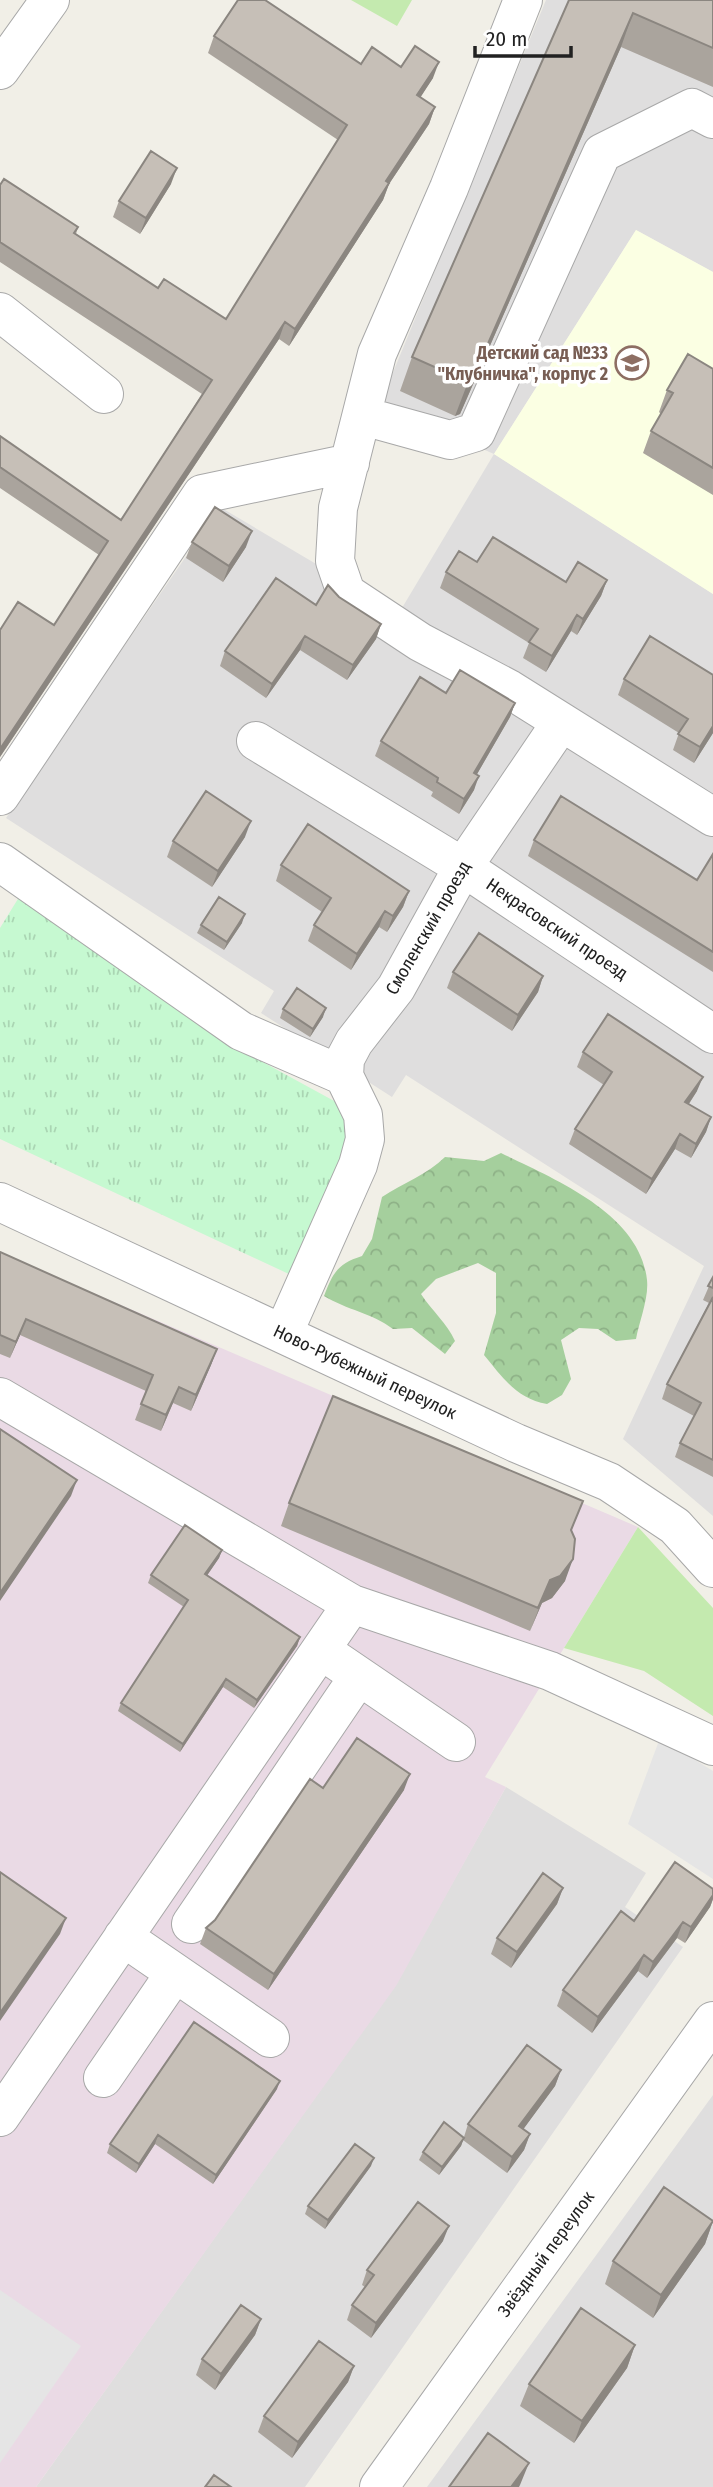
<svg xmlns="http://www.w3.org/2000/svg" width="713" height="2487" viewBox="0 0 713 2487" font-family="'Fira Sans Condensed',sans-serif">
<style>
.residential{fill:#dfdede}
.industrial{fill:#eadae5}
.education{fill:#fbffe3}
.grass{fill:#c4eaaf}
.forest{fill:url(#forest-crowns)}
.park{fill:url(#park-tufts)}
.parking{fill:#e5e5e5}
.lines{fill:none;stroke-linecap:round;stroke-linejoin:round}
.minor-casing{stroke:#a8a8a8;stroke-width:40}
.minor{stroke:#fff;stroke-width:38}
.wall{fill:#aaa49d}
.shaded-wall{fill:#8b8680}
.building{fill:#c6bfb7;stroke:#8b8680;stroke-width:2}
.labels{text-anchor:middle;stroke-width:7;stroke-linejoin:round;paint-order:stroke}
.education-label{font-size:18px;font-weight:bold;fill:#785e54;stroke:#fff;text-anchor:end}
.street-label{font-size:18px;fill:#212121;stroke:#fff}
</style>
<defs>
<pattern id="forest-crowns" width="20" height="18" patternUnits="userSpaceOnUse" patternTransform="scale(1.75)"><rect width="20" height="18" fill="#a5cf9d"/><path d="M2 6a3 3 0 1 1 6 0M12 15a3 3 0 1 1 6 0" fill="none" stroke="#8eb187"/></pattern>
<pattern id="park-tufts" width="24" height="20" patternUnits="userSpaceOnUse" patternTransform="scale(1.75)"><rect width="24" height="20" fill="#c6f9d1"/><path d="M3 7l-1-3M5 7V3M7 7l1-3M15 17l-1-3M17 17v-4M19 17l1-3" fill="none" stroke="#aad5b3"/></pattern>
</defs>
<rect width="100%" height="100%" fill="#f1efe7"/>
<path class="residential" d="M546,0H713V272L636,230L494,454L713,594V1516L623,1439L704,1266L406,1075L392,1097L261,1013L274,991L6,818L220,507L399,613L494,454L380,404Z
M506,1787L646,1873L625,1907L683,1947L305,2487H36L395,1986Z
M713,2095V2487H427Z"/>
<path class="industrial" d="M0,1253L638,1527L485,1777L506,1787L396,1986L36,2487H0Z"/>
<path class="education" d="M636,230L713,272V594L494,454Z"/>
<path class="grass" d="M351,0H412L397,26Z
M638,1527L713,1608V1716L644,1671L564,1648Z"/>
<path class="forest" d="M501,1153C554,1179 640,1213 647,1280C649,1298 639,1322 636,1339L616,1341L598,1329L579,1328L561,1340L571,1379L562,1395L547,1404C517,1399 503,1378 484,1355L496,1313V1273L478,1263L436,1279L421,1294C432,1311 447,1323 455,1341L445,1354L412,1328L393,1329C372,1313 347,1310 324,1296C333,1273 337,1264 362,1256L372,1239L382,1197C403,1183 428,1174 445,1157L484,1161Z"/>
<path class="park" d="M21,894L235,1047L347,1108L352,1142L291,1275L0,1139V928Z"/>
<path class="parking" d="M660,1738L713,1771V1879L628,1824Z
M0,2290L81,2346L0,2463Z"/>
<g class="lines">
<defs>
<path id="minor" d="M523,0L449,188L377,354L338,508L335,561L346,593L420,642L509,689L713,817
M0,70L50,0
M0,312L104,394
M363,416L450,440L476,432L602,153L692,108L713,119
M256,741L463,867L713,1034
M0,796L202,494L350,463
M0,862L241,1031L344,1076
M0,1202L516,1443L609,1482L675,1526L713,1568
M283,1334L358,1165L365,1139L363,1115L344,1076L345,1059L354,1042L396,988L463,867L560,724
M0,1397L352,1604L550,1671L713,1746
M337,1661L456,1742
M191,1924L359,1676
M123,1937L270,2038
M103,2078L175,1973
M0,2117L352,1604
M379,2487L713,2021"/>
</defs>
<use href="#minor" class="minor-casing"/>
<use href="#minor" class="minor"/>
</g>
<path class="wall" d="M569,0H713V87L621,47L460,414L455,416L400,391L412,357Z
M214,36L361,64L401,67L433,78L420,97L435,107L429,124L389,184L383,200L289,346L279,339L0,757V630L54,625L99,555L0,488V436L121,520L202,394L0,262V185L78,227L76,234L158,288L226,319L338,140L208,53Z
M171,184L140,234L113,217L119,201Z
M713,369V495L643,453L651,431L661,414L659,412L667,390Z
M192,542L246,547L223,582L186,558Z
M477,562L566,582L607,580L601,596L577,635L571,631L546,672L523,658L529,643L440,588L446,572Z
M316,605L381,624L376,639L347,680L300,650L266,698L220,666L225,651Z
M624,679L713,733L694,763L673,750L679,733L618,695Z
M446,693L515,703L510,717L477,774L474,790L459,814L431,796L433,792L375,756L381,741Z
M245,837L212,887L167,857L173,841Z
M534,840L697,880L713,854V972L528,856Z
M281,865L409,891L403,907L387,932L379,927L351,970L308,941L314,925L322,912L276,881Z
M242,923L224,950L197,933L201,925Z
M453,972L543,976L538,992L512,1031L447,988Z
M283,1009L323,1017L310,1037L280,1018Z
M583,1052L697,1091L689,1104L711,1117L706,1132L691,1158L675,1149L646,1194L569,1144L575,1129L604,1085L577,1067Z
M0,1252L217,1349L211,1365L191,1411L173,1403L161,1431L135,1420L146,1391L20,1335L10,1358L0,1354Z
M713,1277V1477L675,1457L680,1443L694,1416L662,1399L667,1384L709,1303L703,1300Z
M289,1503L572,1531L565,1581L552,1598L542,1603L530,1631L281,1526Z
M222,1550L219,1558L207,1575L300,1637L297,1646L254,1708L223,1687L180,1752L118,1711L121,1703L184,1607L148,1583L151,1575Z
M323,1788L404,1790L268,1990L200,1944L206,1928L215,1920Z
M563,1888L557,1904L511,1968L491,1954L497,1938Z
M713,1889V1899L710,1907L685,1943L677,1938L647,1978L638,1971L592,2033L557,2006L563,1990Z
M561,2070L555,2086L523,2129L530,2134L524,2150L507,2173L463,2140L461,2146L439,2175L419,2160L423,2152L464,2137L468,2124Z
M277,2089L213,2184L155,2144L136,2173L107,2153L110,2144Z
M371,2166L325,2229L305,2214L308,2206Z
M713,2221L705,2244L653,2318L605,2284L613,2261Z
M443,2241L371,2338L347,2320L352,2305L365,2287L362,2285L367,2270Z
M261,2319L255,2335L215,2390L196,2375L202,2359Z
M635,2345L627,2368L574,2443L520,2406L529,2384Z
M354,2366L348,2382L292,2458L258,2432L264,2416Z"/>
<path class="shaded-wall" d="M633,13L621,47L460,414L455,416L468,382Z
M439,62L433,78L411,112L417,95Z
M435,107L429,124L389,184L383,200L289,346L295,329L386,181Z
M177,168L171,184L140,234L146,218Z
M285,322L279,339L0,757V749Z
M252,531L246,547L223,582L229,566Z
M607,580L601,596L577,635L583,619Z
M577,615L571,631L546,672L552,656Z
M381,624L376,639L347,680L353,665Z
M305,636L300,650L266,698L272,684Z
M515,703L510,717L469,788L474,773Z
M713,726V733L694,763L700,747Z
M479,776L474,790L459,814L464,799Z
M251,821L245,837L212,887L218,871Z
M409,891L403,907L387,932L393,916Z
M385,911L379,927L351,970L357,954Z
M245,914L242,923L224,950L227,942Z
M543,976L538,992L512,1031L518,1015Z
M326,1008L323,1017L310,1037L313,1029Z
M703,1077L697,1091L680,1117L685,1102Z
M711,1117L706,1132L691,1158L696,1144Z
M680,1134L675,1149L646,1194L652,1179Z
M26,1319L20,1335L10,1358L16,1342Z
M217,1349L211,1365L191,1411L196,1395Z
M179,1387L173,1403L161,1431L166,1415Z
M77,1480L71,1496L0,1601V1593Z
M222,1550L219,1558L202,1583L205,1574Z
M573,1559L565,1581L552,1598L542,1603L530,1631L550,1580Z
M300,1637L297,1646L254,1708L257,1700Z
M226,1679L223,1687L180,1752L183,1744Z
M410,1774L404,1790L268,1990L274,1974Z
M563,1888L557,1904L511,1968L517,1952Z
M713,1895V1899L710,1907L685,1943L691,1927Z
M66,1918L60,1934L0,2021V2013Z
M683,1922L677,1938L647,1978L653,1962Z
M644,1955L638,1971L592,2033L598,2017Z
M561,2070L555,2086L514,2142L519,2126Z
M280,2081L277,2089L213,2184L216,2175Z
M530,2134L524,2150L507,2173L512,2157Z
M158,2135L155,2144L136,2173L139,2164Z
M464,2138L461,2146L439,2175L442,2167Z
M374,2158L371,2166L325,2229L328,2220Z
M713,2221L705,2244L653,2318L661,2295Z
M449,2226L443,2241L371,2338L376,2323Z
M261,2319L255,2335L215,2390L221,2374Z
M635,2345L627,2368L574,2443L582,2421Z
M354,2366L348,2382L292,2458L298,2442Z
M529,2463L520,2485L519,2487H511Z"/>
<path class="building" d="M238,0H265L361,64L372,47L401,67L415,46L439,62L417,95L435,107L386,181L389,183L295,329L285,322L0,749V630L18,602L54,625L108,541L0,467V436L121,520L212,380L0,242V185L4,179L78,227L74,233L158,288L164,279L226,319L347,125L214,36Z
M569,0H713V48L633,13L472,380L468,382L412,357Z
M151,151L177,168L146,218L119,201Z
M688,354L713,369V468L651,431L673,393L667,390Z
M215,507L252,531L229,566L192,542Z
M493,537L566,582L578,562L607,580L583,619L577,615L552,656L529,642L538,629L446,572L459,551L477,562Z
M276,578L316,605L328,585L339,597L381,624L353,665L305,636L272,684L225,651Z
M650,636L713,675V726L700,747L678,734L688,719L624,679Z
M460,670L515,703L474,773L479,776L464,799L437,782L438,778L381,741L420,677L446,693Z
M206,791L251,821L218,871L173,841Z
M561,796L697,880L713,854V952L534,840Z
M308,824L409,891L393,916L385,911L357,954L314,925L331,898L281,865Z
M219,897L245,914L227,942L201,925Z
M479,933L543,976L518,1015L453,972Z
M297,988L326,1008L313,1029L283,1009Z
M608,1014L703,1077L685,1102L711,1117L696,1144L680,1134L652,1179L575,1129L612,1072L583,1052Z
M0,1252L217,1349L196,1395L179,1387L166,1415L141,1404L153,1375L26,1319L16,1342L0,1335Z
M713,1277V1288L708,1286Z
M713,1297V1460L680,1443L701,1403L667,1384Z
M333,1396L583,1501L571,1530L575,1539L573,1559L560,1576L550,1580L538,1608L289,1503Z
M0,1429L77,1480L0,1593Z
M185,1525L222,1550L205,1574L300,1637L257,1700L226,1679L183,1744L121,1703L188,1600L151,1575Z
M357,1738L410,1774L274,1974L206,1928L215,1920L310,1779L323,1788Z
M675,1862L713,1889V1895L691,1927L683,1922L653,1962L644,1955L598,2017L563,1990L621,1911L634,1921Z
M0,1872L66,1918L0,2013Z
M543,1873L563,1888L517,1952L497,1938Z
M194,2022L280,2081L216,2175L158,2135L139,2164L110,2144Z
M527,2045L561,2070L519,2126L530,2134L512,2157L468,2124Z
M444,2122L464,2138L442,2167L423,2152Z
M355,2144L374,2158L328,2220L308,2206Z
M664,2187L713,2221L661,2295L613,2261Z
M418,2202L449,2226L376,2323L352,2305L374,2275L367,2270Z
M241,2305L261,2319L221,2374L202,2359Z
M581,2308L635,2345L582,2421L529,2384Z
M319,2341L354,2366L298,2442L264,2416Z
M488,2433L529,2463L511,2487H449Z
M214,2475L231,2487H205Z"/>
<defs>
<symbol id="school-ring" viewBox="-11 -11 22 22"><circle r="9.5" fill="#fff" stroke="#8d6e63" stroke-width="1.5"/><path d="M0-5L7-2L0 1L-7-2ZM-4 1L0 2.5L4 1V4Q0 6-4 4Z" fill="#8d6e63"/></symbol>
</defs>
<g fill-rule="evenodd">
<use href="#school-ring" x="613" y="344" width="38" height="38"/>
</g>
<g class="labels">
<g class="education-label">
<text x="608" y="359">Детский сад №33<tspan x="608" dy="21">"Клубничка", корпус 2</tspan></text>
</g>
<g class="street-label">
<text transform="translate(428 928) rotate(-60)" y="6">Смоленский проезд</text>
<text transform="translate(557 929) rotate(34)" y="6">Некрасовский проезд</text>
<text transform="translate(365 1372) rotate(25)" y="6">Ново-Рубежный переулок</text>
<text transform="translate(546 2254) rotate(-54)" y="6">Звёздный переулок</text>
</g>
</g>
<path d="M475 46v10h96v-10" fill="none" stroke="#212121" stroke-width="3.5"/>
<text x="486" y="46" font-size="21" fill="#212121" stroke="#ffffff" stroke-width="5" paint-order="stroke">20 m</text>
</svg>
